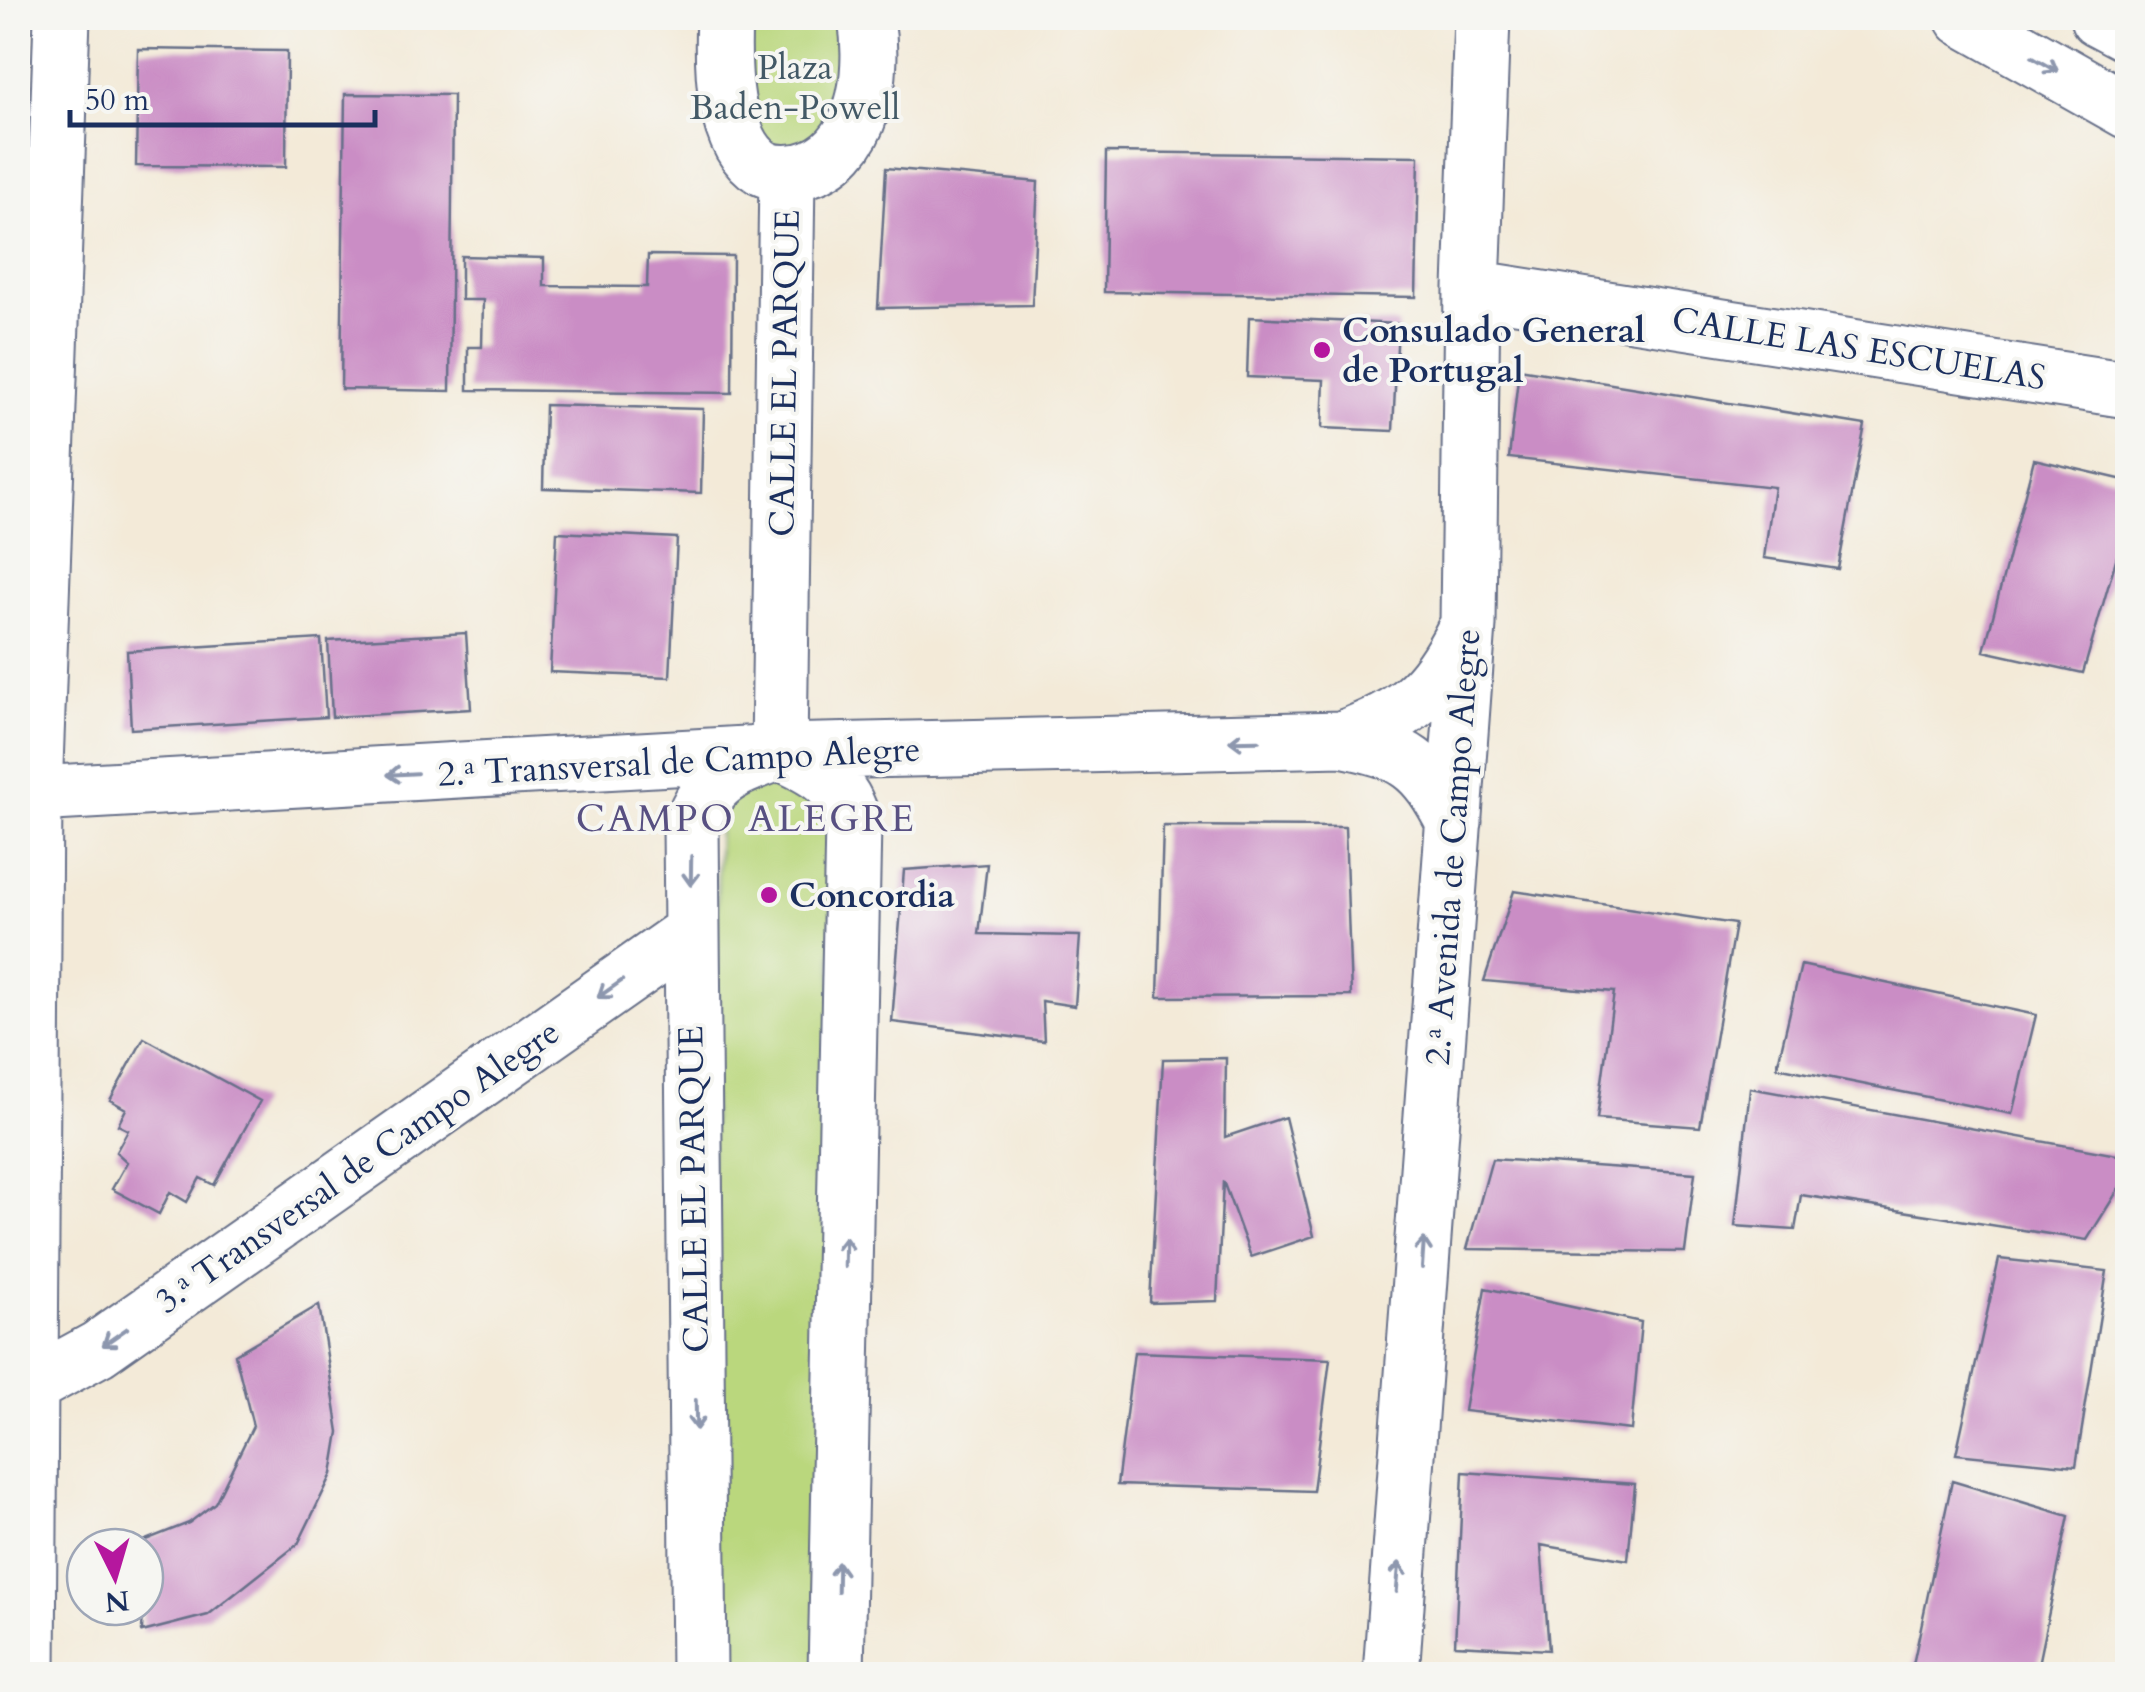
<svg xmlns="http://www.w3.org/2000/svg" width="2145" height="1692" viewBox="0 0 2145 1692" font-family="Cardo,serif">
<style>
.green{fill:#bad77d;stroke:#6a836e;stroke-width:2.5}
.building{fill:#ca8dc5}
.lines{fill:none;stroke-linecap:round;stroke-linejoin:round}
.minor-casing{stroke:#677089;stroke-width:59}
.major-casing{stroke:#677089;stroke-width:59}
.minor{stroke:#fff;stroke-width:55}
.major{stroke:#fff;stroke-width:55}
.oneway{stroke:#8d97ae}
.poi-dot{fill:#b5179e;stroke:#f6f6f2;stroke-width:4}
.labels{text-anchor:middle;stroke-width:8;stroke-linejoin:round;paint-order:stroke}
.park-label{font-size:35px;fill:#435966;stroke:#f6f6f2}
.poi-label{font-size:35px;font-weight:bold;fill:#1b2f5e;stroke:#f6f6f2;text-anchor:start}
.street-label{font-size:35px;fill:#1b2f5e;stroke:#f6f6f2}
.neighbourhood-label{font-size:38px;letter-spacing:2.5px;fill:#585082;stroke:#f6f6f2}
</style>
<rect width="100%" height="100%" fill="#f6f6f2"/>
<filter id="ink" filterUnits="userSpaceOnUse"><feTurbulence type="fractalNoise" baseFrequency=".01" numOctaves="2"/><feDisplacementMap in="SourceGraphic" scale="20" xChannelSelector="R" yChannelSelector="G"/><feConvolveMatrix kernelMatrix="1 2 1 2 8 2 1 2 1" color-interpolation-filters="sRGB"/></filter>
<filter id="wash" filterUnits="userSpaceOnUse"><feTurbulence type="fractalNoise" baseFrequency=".0048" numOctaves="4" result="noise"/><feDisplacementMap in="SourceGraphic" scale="40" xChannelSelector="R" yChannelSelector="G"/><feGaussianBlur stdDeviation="2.25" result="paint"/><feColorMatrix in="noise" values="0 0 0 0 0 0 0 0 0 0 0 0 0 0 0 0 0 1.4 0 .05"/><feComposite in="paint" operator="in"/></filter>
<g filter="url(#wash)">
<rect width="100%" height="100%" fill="#f3ead8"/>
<path class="green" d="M724,18H866L856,125L762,167Z
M720,778L831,784L836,1674H699Z"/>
<g id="blocks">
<path class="building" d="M138,49L287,51L286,167L136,166Z
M345,94L453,95L450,391L341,389Z
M1106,152L1419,156L1416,297L1104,292Z
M886,168L1038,182L1032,305L878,308Z
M648,255L733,256L732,393L468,390V347H482L483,300H461V256L544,258V286L647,287Z
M1249,317L1398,324L1393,431L1322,428L1324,380L1247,377Z
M1519,369L1865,425L1838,569L1764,558L1774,487L1509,458Z
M545,405L703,409L701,493L543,488Z
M2034,459L2128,481V518L2083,673L1984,651Z
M557,532L677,538L670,677L550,672Z
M466,633L471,709L332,717L328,641Z
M321,639L326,717L131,729L127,651Z
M1163,826L1345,827L1351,996L1158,997Z
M987,864L979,934L1080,936L1075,1006L1042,1001L1044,1041L892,1022L904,870Z
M1514,891L1735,924L1700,1127L1597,1119L1614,992L1484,981Z
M1801,965L2036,1015L2012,1114L1777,1067Z
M144,1038L260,1101L214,1185L200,1178L187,1202L170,1192L159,1214L112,1189L127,1162L116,1152L128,1130L118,1125L126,1109L110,1100Z
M1226,1058L1225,1137L1285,1117L1314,1236L1251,1257L1223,1181L1217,1301L1150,1303L1163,1059Z
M1750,1088L2128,1157V1174L2087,1240L1801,1195L1795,1230L1735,1226Z
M1492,1159L1695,1173L1685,1252L1467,1249Z
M1999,1259L2107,1271L2076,1466L1956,1454Z
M1485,1288L1641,1322L1631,1430L1464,1411Z
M319,1305L339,1432L332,1474L298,1544L208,1615L142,1632L145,1547L138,1543L189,1523L215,1503L253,1426L235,1354Z
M1134,1352L1330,1359L1313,1491L1117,1485Z
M1463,1472L1635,1484L1628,1560L1541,1545L1549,1650L1455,1645Z
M1952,1481L2069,1516L2036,1674H1911Z"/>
</g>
</g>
<g filter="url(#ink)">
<use href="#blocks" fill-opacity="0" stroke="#677089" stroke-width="2.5"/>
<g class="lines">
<defs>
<path id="minor" d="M724,18C722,60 721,143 763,168C775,174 789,173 801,171C866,156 875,73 866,18
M1472,288L2128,390
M1342,739C1407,713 1432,696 1464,632
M779,752L787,174
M18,795L779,752L1342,739C1406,752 1424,763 1454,822
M18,1385H32L98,1349L690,933
M28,1674L34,794L62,18
M699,1674L691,825C709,776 733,770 779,752C816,768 844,783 853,824L836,1674
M1391,1674L1468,625L1472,288L1482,18"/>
<path id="major" d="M1963,18L2128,111
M2098,18L2128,34"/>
</defs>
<use href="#minor" class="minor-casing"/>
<use href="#major" class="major-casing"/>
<use href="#minor" class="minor"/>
<use href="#major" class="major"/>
</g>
<defs><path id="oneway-shaft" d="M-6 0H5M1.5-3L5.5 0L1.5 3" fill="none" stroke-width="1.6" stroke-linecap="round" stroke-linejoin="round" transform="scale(2.5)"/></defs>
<g class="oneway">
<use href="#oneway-shaft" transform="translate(2045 64) rotate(30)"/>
<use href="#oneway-shaft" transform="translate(1244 741) rotate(179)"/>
<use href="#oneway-shaft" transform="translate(402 774) rotate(177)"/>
<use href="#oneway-shaft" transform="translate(691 871) rotate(91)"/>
<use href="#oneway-shaft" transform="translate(610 989) rotate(145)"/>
<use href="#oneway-shaft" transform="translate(845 1252) rotate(-89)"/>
<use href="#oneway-shaft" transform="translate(1423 1253) rotate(-86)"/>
<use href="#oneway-shaft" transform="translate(115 1337) rotate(145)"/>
<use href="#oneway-shaft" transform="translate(696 1415) rotate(89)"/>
<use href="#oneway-shaft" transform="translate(838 1577) rotate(-89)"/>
<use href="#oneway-shaft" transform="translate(1398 1577) rotate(-85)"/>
</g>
</g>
<g class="poi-dot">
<circle cx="1322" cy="350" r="10"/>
<circle cx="769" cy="895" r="10"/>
</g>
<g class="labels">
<g class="park-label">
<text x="795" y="79">Plaza<tspan x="795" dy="40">Baden-Powell</tspan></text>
</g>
<g class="poi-label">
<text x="1342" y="342">Consulado General<tspan x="1342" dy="40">de Portugal</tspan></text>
<text x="789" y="907">Concordia</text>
</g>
<g class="street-label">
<text transform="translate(1859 348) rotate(9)" y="12">CALLE LAS ESCUELAS</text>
<text transform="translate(784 373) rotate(-89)" y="12">CALLE EL PARQUE</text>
<text transform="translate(679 761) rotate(-3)" y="12">2.ª Transversal de Campo Alegre</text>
<text transform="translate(1452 847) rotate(-86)" y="12">2.ª Avenida de Campo Alegre</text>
<text transform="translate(357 1166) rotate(-35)" y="12">3.ª Transversal de Campo Alegre</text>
<text transform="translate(693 1189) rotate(-91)" y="12">CALLE EL PARQUE</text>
</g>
<g class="neighbourhood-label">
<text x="746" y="831">CAMPO ALEGRE</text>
</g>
</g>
<rect width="2145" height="1692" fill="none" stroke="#f6f6f2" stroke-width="60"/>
<g transform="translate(115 1577) rotate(175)"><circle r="48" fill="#f6f6f2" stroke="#9ea6b7" stroke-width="2.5"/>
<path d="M0-8L18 38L0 25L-18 38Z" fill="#b5179e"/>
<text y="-15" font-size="28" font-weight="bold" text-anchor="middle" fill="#1b2f5e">N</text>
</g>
<path d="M70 110v15h305v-15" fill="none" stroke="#1b2f5e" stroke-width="5"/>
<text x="85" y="110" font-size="30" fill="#1b2f5e" stroke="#f6f6f2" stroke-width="8" paint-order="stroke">50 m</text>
</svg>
